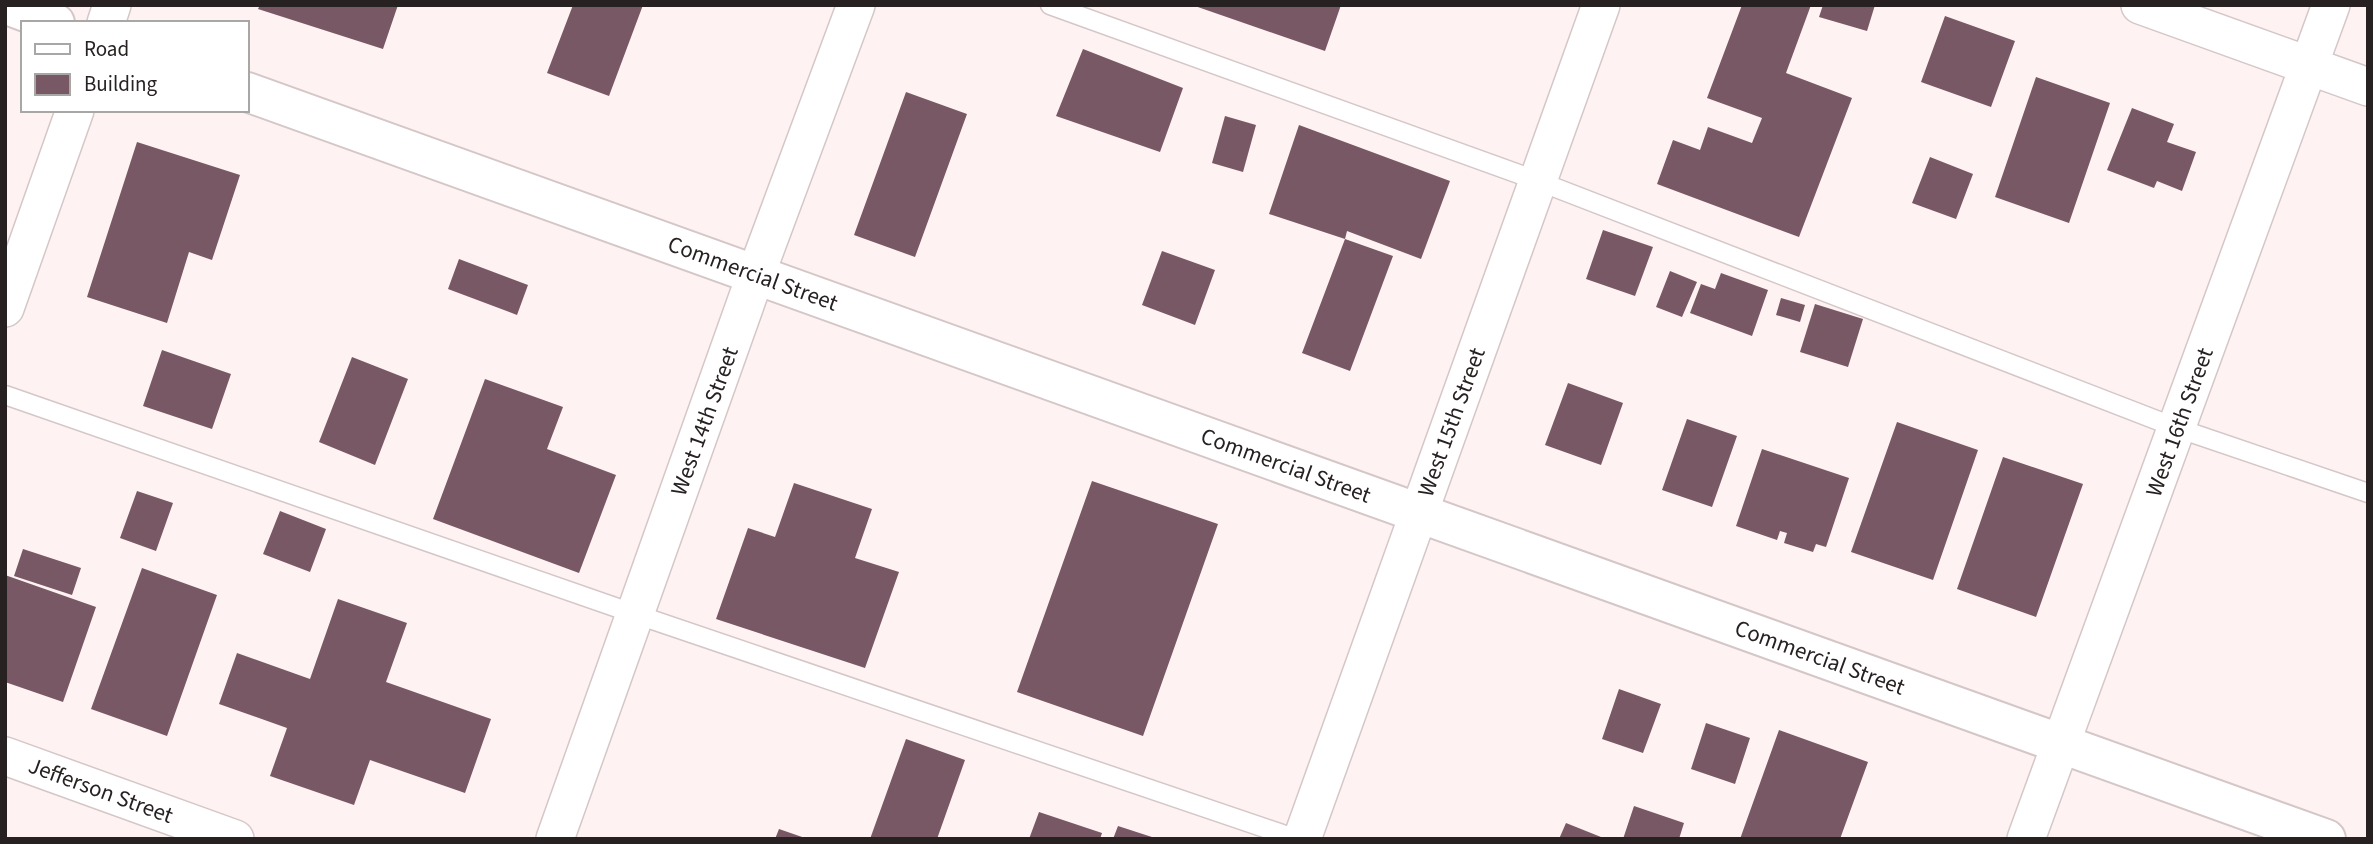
<svg xmlns="http://www.w3.org/2000/svg" width="2373" height="844" viewBox="0 0 2373 844" font-family="'Source Sans 3',sans-serif">
<style>
.building{fill:#795865}
.lines{fill:none;stroke-linecap:round;stroke-linejoin:round}
.service-casing{stroke:#d5c7c7;stroke-width:21}
.minor-casing{stroke:#d5c7c7;stroke-width:40}
.tertiary-casing{stroke:#d5c7c7;stroke-width:42}
.service{stroke:#fff;stroke-width:18}
.minor{stroke:#fff;stroke-width:37}
.tertiary{stroke:#fff;stroke-width:38}
.labels{text-anchor:middle;stroke-width:7;stroke-linejoin:round;paint-order:stroke}
.street-label{font-size:23px;fill:#272121;stroke:#fff}
</style>
<rect width="100%" height="100%" fill="#fef2f2"/>
<path class="building" d="M260,5H398L383,49L258,9Z
M573,5H643L609,96L547,73Z
M1192,5H1341L1325,51Z
M1742,5H1811L1786,73L1852,98L1799,237L1657,184L1673,140L1700,150L1708,127L1752,143L1762,118L1707,98Z
M1823,5H1875L1867,31L1819,17Z
M1945,16L2015,41L1991,107L1921,82Z
M1083,49L1183,88L1160,152L1056,116Z
M2036,77L2110,103L2069,223L1995,197Z
M906,92L967,114L915,257L854,235Z
M2132,108L2174,124L2167,142L2196,152L2182,191L2157,181L2154,188L2107,170Z
M1225,116L1256,125L1243,172L1212,163Z
M1299,125L1450,181L1421,259L1347,231L1345,239L1269,214Z
M137,142L240,175L212,260L189,252L167,323L87,297Z
M1930,157L1973,174L1956,219L1912,203Z
M1603,230L1653,247L1635,296L1586,279Z
M1345,239L1393,256L1350,371L1302,353Z
M1162,251L1215,270L1195,325L1142,305Z
M459,259L528,285L517,315L448,289Z
M1670,271L1697,282L1682,317L1656,307Z
M1721,273L1768,290L1752,336L1690,313L1701,284L1715,289Z
M1781,298L1805,305L1800,322L1776,315Z
M1815,304L1863,319L1848,367L1800,352Z
M162,350L231,374L212,429L143,406Z
M352,357L408,379L375,465L319,442Z
M485,379L563,407L547,449L616,475L579,573L433,519Z
M1568,383L1623,403L1601,465L1545,445Z
M1687,419L1737,436L1712,507L1662,490Z
M1897,422L1978,450L1933,580L1851,552Z
M1762,449L1849,478L1826,547L1816,544L1813,552L1784,543L1787,533L1780,531L1777,540L1736,526Z
M2003,457L2083,484L2036,617L1957,589Z
M1092,481L1218,524L1143,736L1017,692Z
M794,483L872,509L855,558L899,572L865,668L716,619L748,528L775,537Z
M137,491L173,503L156,551L120,538Z
M280,511L326,529L310,572L263,554Z
M23,549L81,568L72,595L14,576Z
M142,568L217,595L167,736L91,709Z
M5,575L96,607L63,702L5,682Z
M338,599L407,623L386,682L491,719L465,793L370,760L354,805L270,776L287,728L219,704L237,653L310,679Z
M1619,689L1661,704L1643,753L1602,739Z
M1706,723L1750,738L1735,784L1691,769Z
M1779,730L1868,762L1840,839H1740Z
M906,739L965,760L937,839H870Z
M1634,806L1684,823L1679,839H1623Z
M1039,812L1102,833L1100,839H1029Z
M1566,823L1606,839H1559Z
M1118,826L1155,838V839H1113Z
M779,829L805,838V839H775Z"/>
<g class="lines">
<defs>
<path id="service" d="M1050,5L1538,181L2177,428L2368,493
M5,395L635,614L1297,839"/>
<path id="minor" d="M2140,5L2368,87
M106,23L112,5
M5,308L75,110
M5,756L235,839
M555,839L756,274L856,5
M1302,839L1601,5
M2026,839L2331,5"/>
<path id="tertiary" d="M7,5L55,23
M247,92L2326,839"/>
</defs>
<use href="#service" class="service-casing"/>
<use href="#minor" class="minor-casing"/>
<use href="#tertiary" class="tertiary-casing"/>
<use href="#service" class="service"/>
<use href="#minor" class="minor"/>
<use href="#tertiary" class="tertiary"/>
</g>
<g class="labels">
<g class="street-label">
<text transform="translate(753 273) rotate(20)" y="8">Commercial Street</text>
<text transform="translate(704 421) rotate(-70)" y="8">West 14th Street</text>
<text transform="translate(1451 422) rotate(-70)" y="8">West 15th Street</text>
<text transform="translate(2179 422) rotate(-70)" y="8">West 16th Street</text>
<text transform="translate(1286 465) rotate(20)" y="8">Commercial Street</text>
<text transform="translate(1820 657) rotate(20)" y="8">Commercial Street</text>
<text transform="translate(101 790) rotate(20)" y="8">Jefferson Street</text>
</g>
</g>
<rect width="2373" height="844" fill="none" stroke="#272121" stroke-width="14"/>
<rect x="21" y="21" width="228" height="91" fill="#ffffff" stroke="#a9a6a6" stroke-width="2"/>
<rect x="35" y="44" width="35" height="10" fill="#ffffff" stroke="#a9a6a6" stroke-width="2"/>
<text x="84" y="56" font-size="21" fill="#272121">Road</text>
<rect x="35" y="74" width="35" height="21" fill="#795865" stroke="#a9a6a6" stroke-width="2"/>
<text x="84" y="91" font-size="21" fill="#272121">Building</text>
</svg>
